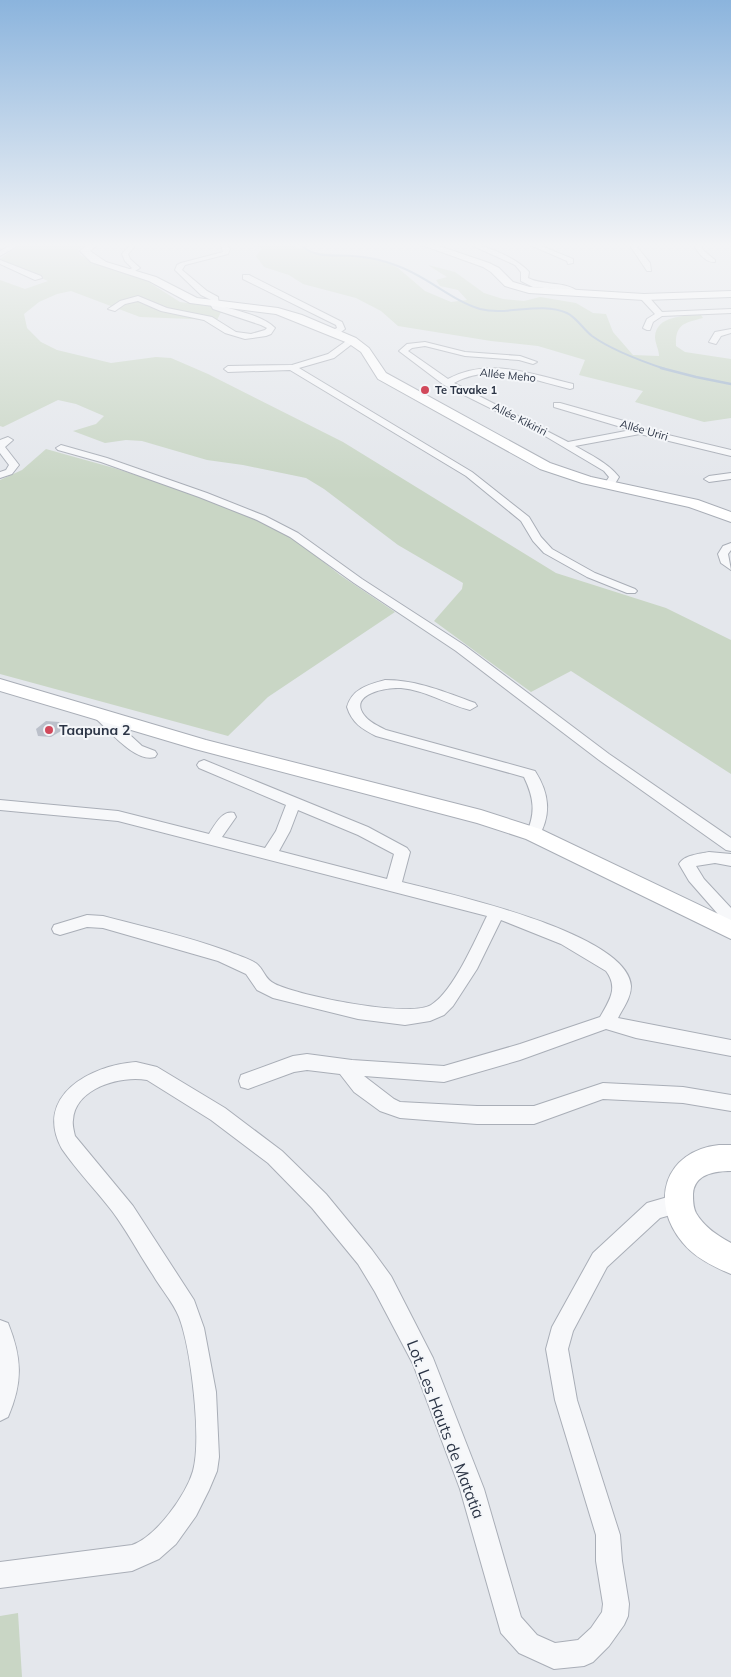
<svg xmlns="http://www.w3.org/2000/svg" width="731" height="1677" font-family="Mulish,sans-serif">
<rect width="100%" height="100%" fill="#e4e7ec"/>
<!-- green -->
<g fill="#c9d6c5">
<polygon points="20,245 84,245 78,250 80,255 96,263 147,281 180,302 223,308 217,320 140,317 71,291 57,294 39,302 24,314 27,328 41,342 57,350 111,363 156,357 171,358 208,374 343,442 556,573 666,608 731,640 731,774 571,671 531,692 434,621 462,589 463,583 398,545 324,489 306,478 243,465 207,460 142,441 126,440 105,443 73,431 96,424 104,416 76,404 58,400 3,427 0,426 0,280 25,289 48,281 0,259"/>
<path d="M256,245h39l1,2 17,5 56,6 19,5 10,5 27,23 26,11 16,-2 -9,-10 -18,-4 -4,-6 11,-3 -19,-12 27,7 29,21 19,6 21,2 16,-4 36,6 17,10 13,1 7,18 20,23 26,1c0,-6 -4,-13 -4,-19 1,-22 30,-21 46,-22l2,3c-19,5 -28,6 -27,28l9,6 46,7v59l-27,4 -69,-20 8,-11 -64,-16 6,-15 -47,-14 -47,-5 -93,-15 -17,-15 -25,-13 -53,-14 -14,-9 -25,-8 -8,-11 6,-7z"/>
<polygon points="46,449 114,468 176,488 261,522 291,536 340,575 395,612 268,697 228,736 0,674 0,480 22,470"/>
<polygon points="18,1613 22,1677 0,1677 0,1616"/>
</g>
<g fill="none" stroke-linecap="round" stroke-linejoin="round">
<!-- stream-far1 -->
<path stroke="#9fb4cc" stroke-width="2" d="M307,245l-4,2c15,12 34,7 51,9 14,1 28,4 41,9 31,10 55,35 85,44 28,7 60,-8 87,4 10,5 16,16 25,23 21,15 49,25 73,33"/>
<!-- stream -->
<polyline stroke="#9fb4cc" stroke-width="2.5" points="661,368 696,377 731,384"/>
</g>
<!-- building -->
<polygon fill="#bbc0ca" points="46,721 59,722 62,727 61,731 51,737 38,736 36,729"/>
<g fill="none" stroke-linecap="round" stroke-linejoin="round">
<defs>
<g id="street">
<polygon points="11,245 19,245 0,256 0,251"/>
<polygon points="130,245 136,245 128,254 130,259 140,268 130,274 126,272 132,268 125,261 122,254"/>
<path d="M221,245h6l3,4 -2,5 -43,11 -3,5 25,21 11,6 1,8c17,6 43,10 56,23l-4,6 -5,2 -21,3 -20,-6 -21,-13 -43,-9 -23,-10 -13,3 -10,7 -7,-2 12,-8 18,-5 29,12 45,9 24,15 15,2 14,-4 2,-2 -6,-3 -48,-16 -3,-5 1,-4 -10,-5 -26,-25 2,-5 4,-2 42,-11z"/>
<path d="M471,245c16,0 47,14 58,27l-1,6c15,8 39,3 50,14l-4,2 -7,-4 -34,-3 -12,-6v-9l-6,-7z"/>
<polygon points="530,245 539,245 573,259 573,263 568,264 567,261"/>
<polygon points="632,245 639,245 637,247 650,263 651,271 647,271 631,247"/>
<path d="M694,245h6l4,6 11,9v2c-9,1 -17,-9 -21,-17z"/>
<polygon points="0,260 41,276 42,278 35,280 0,264"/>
<polygon points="243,275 249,275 342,322 345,329 337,335 331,335 331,331 337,328 336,325 243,279"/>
<polygon points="641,295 647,295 662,312 731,309 731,313 662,316 653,322 650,330 647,330 643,328 647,319 655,314 641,299"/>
<polygon points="731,329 731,333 721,336 716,344 709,342 715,332"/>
<polygon points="349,339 356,341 334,358 299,368 472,472 529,517 541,537 552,549 595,573 635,589 637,591 635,593 627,593 587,577 544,553 533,541 521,521 466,476 290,370 228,372 224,369 228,366 292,365 328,354"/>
<path d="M425,342l40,10 55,4 17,6 -4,2 -14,-4 -54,-4 -40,-10 -13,2 -4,3 40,28c40,-22 84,-5 125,5v4l-3,1c-38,-9 -79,-27 -116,-6l114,59 63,-12 -77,-23v-4h6l71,20 12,6 88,21v6l-91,-22 -65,12c16,9 33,17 44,31l-6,10h-8l-1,-2 5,-8 -5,-6 -64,-38 -96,-48 -45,-34 8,-7z"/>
<polygon points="8,437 13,440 5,447 19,465 12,474 0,478 0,472 6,470 9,465 0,453 0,440"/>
<polygon points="61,445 107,458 207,493 265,516 298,533 362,579 464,645 609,754 731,838 731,851 726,850 599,760 456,651 354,583 290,537 257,520 199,497 101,462 58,450 56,448"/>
<polygon points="731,473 731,479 709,482 704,479 709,476"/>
<polygon points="731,543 731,550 728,554 731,570 721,563 718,554 723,546"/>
<path d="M385,680c32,0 60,12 90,23l2,3 -7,4c-24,-6 -45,-20 -69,-22 -14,-1 -53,6 -37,27 5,7 14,11 22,15l149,41c14,22 17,43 3,67l-5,1 -5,-1 -2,-4c10,-21 8,-36 -2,-57l-148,-41c-14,-7 -24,-13 -29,-29 5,-18 20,-22 38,-27z"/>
<path d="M100,711l5,1 37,34 13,5 2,3 -2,3c-20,6 -46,-27 -60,-39l-2,-3z"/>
<path d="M204,760l164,67 39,21 3,4 -8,30c44,11 226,51 229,104 0,12 -8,22 -13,32l113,22v16l-95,-18 -30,-9 -86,31 -76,22 -80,-6 30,23 6,3 77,4h57l69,-23 80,4 48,8v16l-48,-8 -80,-4 -69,25h-57l-77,-6 -20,-7 -26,-19 -14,-18 -33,-4 -13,2 -46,17 -7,-2 -2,-6 2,-6 52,-19 14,-2 45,6 92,6 76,-22 80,-27c9,-16 19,-29 6,-46l-45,-27 -60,-24 -24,49 -24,37 -9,9 -14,6 -25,4 -47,-6 -85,-21 -16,-8 -11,-16 -28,-13 -115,-33 -16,-1 -27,8 -6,-2 -2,-4 2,-4 33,-10 16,1c41,11 84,20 124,35 7,3 27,9 31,14 7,7 7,14 17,19 24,12 134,34 156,21 22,-13 44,-65 56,-89l-369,-95 -118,-11v-10l118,11 91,23c6,-9 13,-24 25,-21l2,4 -14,20 43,11 11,-17 10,-26 -87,-37 -2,-3 2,-3zM298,810l60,25 36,19 -7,25 -108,-28 11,-20z"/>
<path d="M709,852l22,2v12l-16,-3 -19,3 8,13 27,29v21l-6,-2 -8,-14 -28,-32 -10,-17c5,-9 20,-10 30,-12z"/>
<path d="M136,1062l21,5 68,41 57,43 44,43 46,56 19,26 42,82 51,131 37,128 16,18 18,8 23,-3 13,-12 11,-16 1,-8 -7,-43v-26l-41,-135 -9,-51 6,-22 41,-74 54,-50 31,-9 7,3 3,7 -3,7 -25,7 -53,49 -34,64 -5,18 9,51 43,135 2,26 7,43 -1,12 -4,9 -15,21 -16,16 -9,4 -30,3 -35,-16 -18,-20 -41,-144 -47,-125 -38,-72 -17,-28 -46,-56 -44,-45 -57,-43 -64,-40c-26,-5 -72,8 -74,40 -1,5 1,11 2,16l58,70 61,94 10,28 12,64 3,65 -2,14 -8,19 -13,26 -20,28 -17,15 -27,12 -132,17v-26l132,-17c24,-8 54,-50 61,-74 9,-32 -2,-123 -14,-154 -6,-15 -18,-28 -26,-42 -14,-21 -26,-44 -41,-64 -16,-21 -35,-40 -50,-62 -29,-53 29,-84 74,-87z"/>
<path d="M0,1320l8,3c14,35 15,59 0,94l-8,4z"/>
</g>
<g id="secondary">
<polygon points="87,245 97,245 90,251 106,262 156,277 197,298 278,308 302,315 356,338 369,348 386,373 550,463 591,477 698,500 731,512 731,522 689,507 582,483 540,469 378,379 361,352 348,343 276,314 190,303 149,281 91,262 80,251"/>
<polygon points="422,245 436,245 489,263 499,268 513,282 530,287 644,294 731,291 731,297 644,300 529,293 505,286 491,272 483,267"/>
<polygon points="0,679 206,740 481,810 540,829 731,920 731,939 526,839 477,823 195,749 0,691"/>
<path d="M719,1145h12v26c-16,0 -37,3 -38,23 0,6 0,13 3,19 8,14 22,23 35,30v31c-17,-7 -36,-16 -48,-31 -34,-40 -19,-92 36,-98z"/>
</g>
</defs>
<!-- street casing -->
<use href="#street" stroke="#a9aeb7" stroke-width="2"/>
<!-- secondary casing -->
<use href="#secondary" stroke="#a9aeb7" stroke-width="2"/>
<!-- street -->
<use href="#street" fill="#f7f8fa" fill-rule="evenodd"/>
<!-- secondary -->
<use href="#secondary" fill="#fff" fill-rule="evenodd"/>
</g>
<!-- sky -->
<linearGradient id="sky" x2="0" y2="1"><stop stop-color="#8bb4dd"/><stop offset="0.51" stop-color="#f3f4f6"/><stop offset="1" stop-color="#f3f4f6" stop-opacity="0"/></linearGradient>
<rect width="731" height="480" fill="url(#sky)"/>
<!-- markers -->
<g fill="#d1495b" stroke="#f4f6f9" stroke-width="2">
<circle cx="425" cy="390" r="5"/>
<circle cx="49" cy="730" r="5"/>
</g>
<g text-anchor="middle" stroke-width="4" stroke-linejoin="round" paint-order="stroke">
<!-- far-street labels -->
<g font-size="11" fill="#2b3445" stroke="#f4f6f9">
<text transform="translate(508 375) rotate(6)" y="4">Allée Meho</text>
<text transform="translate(520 419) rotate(27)" y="4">Allée Kikiriri</text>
<text transform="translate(644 430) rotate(16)" y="4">Allée Uriri</text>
</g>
<!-- far-poi labels -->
<g font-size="11" font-weight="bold" fill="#2b3445" stroke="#f4f6f9" text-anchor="start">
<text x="435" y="394">Te Tavake 1</text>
</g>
<!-- poi labels -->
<g font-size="14" font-weight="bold" fill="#2b3445" stroke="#f4f6f9" text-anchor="start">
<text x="59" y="735">Taapuna 2</text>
</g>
<!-- near-street labels -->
<g font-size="16" fill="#2b3445" stroke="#f4f6f9">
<text transform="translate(446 1429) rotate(69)" y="6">Lot. Les Hauts de Matatia</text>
</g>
</g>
</svg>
